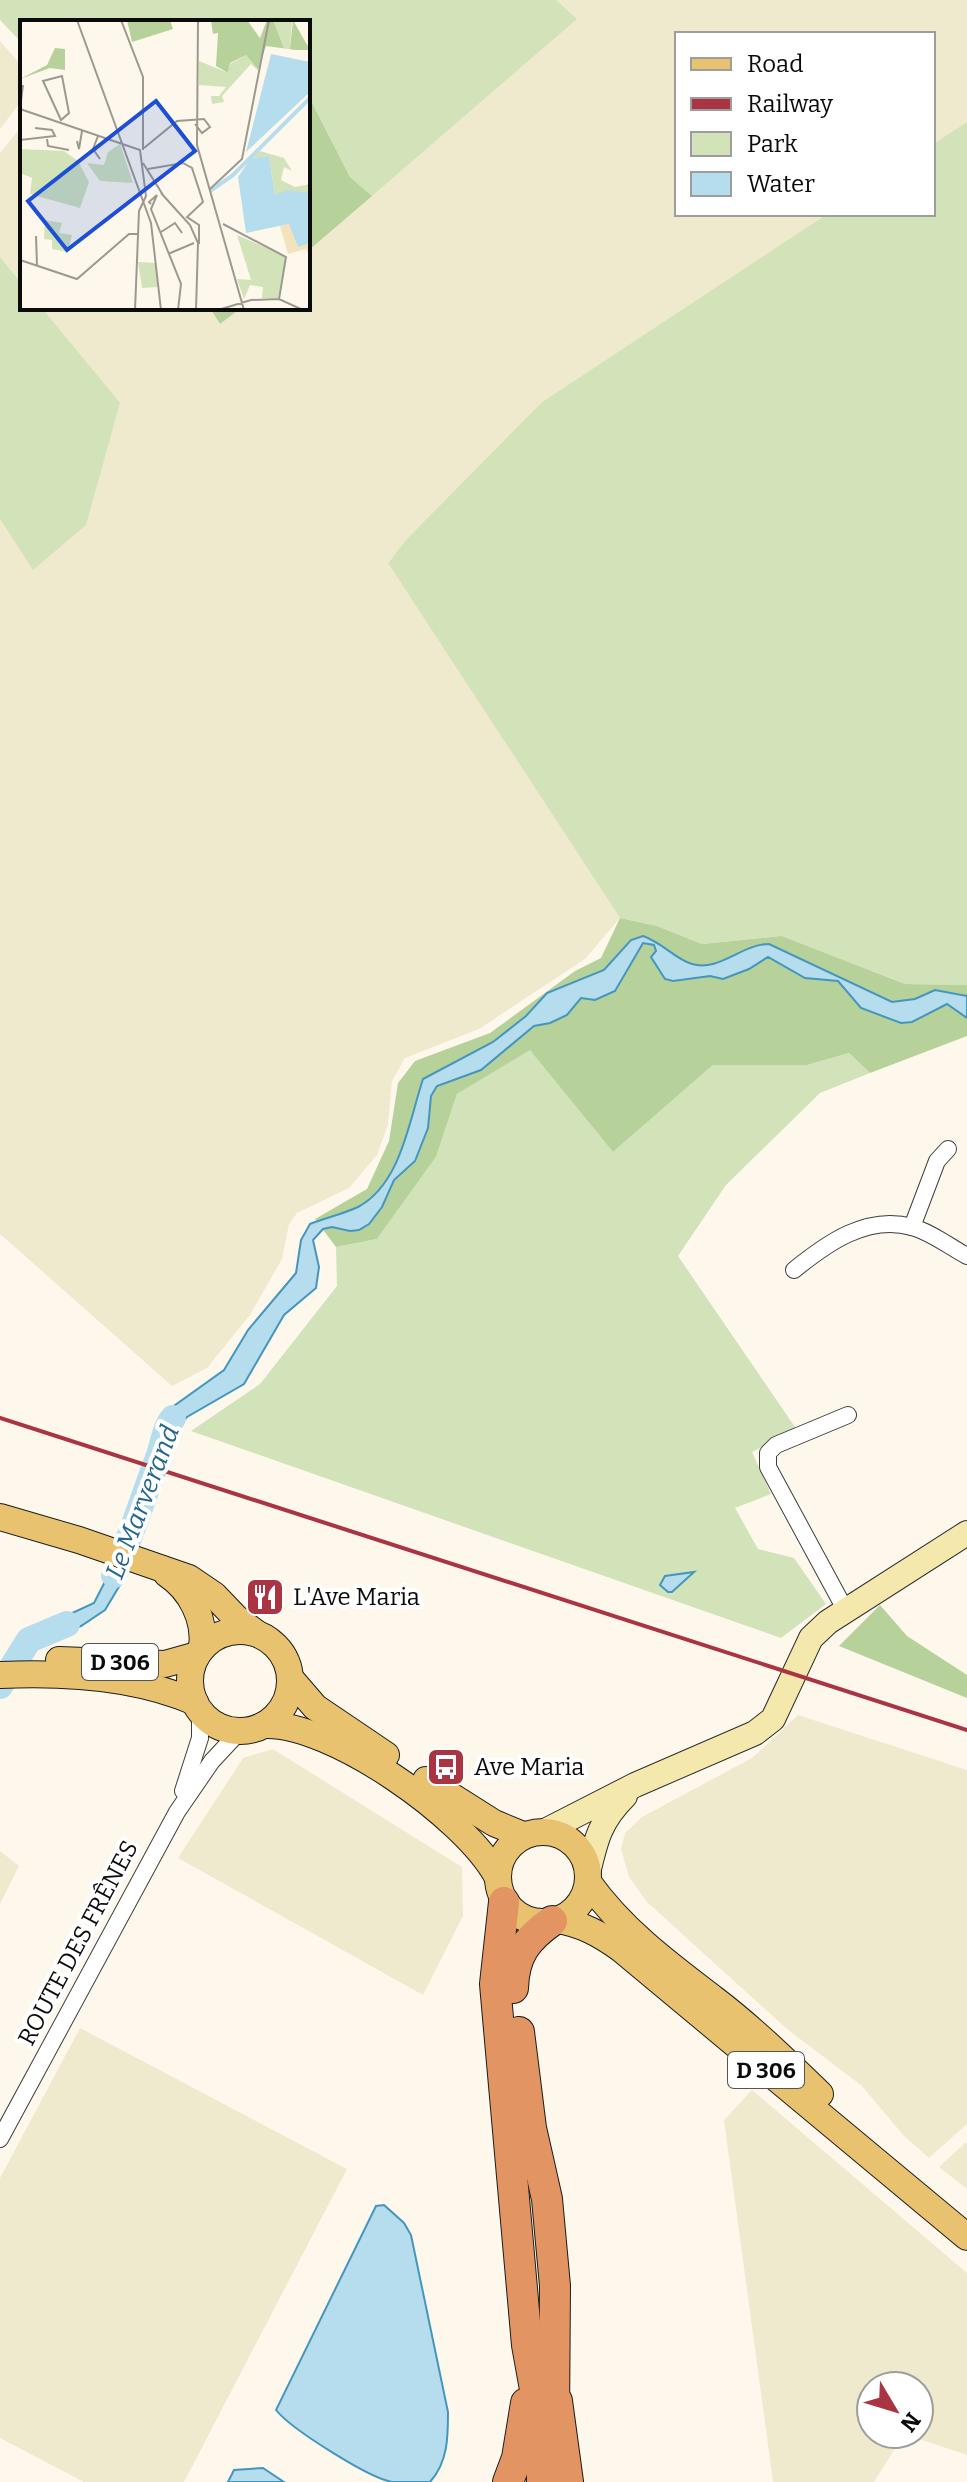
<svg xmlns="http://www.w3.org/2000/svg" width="967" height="2482" font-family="Bitter,serif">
<rect width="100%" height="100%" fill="#fdf8eb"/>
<!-- farmland -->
<g fill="#efeace">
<polygon points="556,0 967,0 967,122 933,144 933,34 677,34 677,214 827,214 542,402 388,562 620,918 585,959 479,1029 405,1058 392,1081 388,1125 377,1155 349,1188 297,1213 289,1224 282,1259 250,1315 207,1368 172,1386 0,1234 0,519 33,569 120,404 42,308 210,308 220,324 241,308 308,308 308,251 576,19"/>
<polygon points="0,41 22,66 22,100 0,129"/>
<polygon points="22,126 22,284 0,257 0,153"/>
<polygon points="798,1715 967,1770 967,2124 929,2158 904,2136 862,2086 787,2029 647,1902 629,1877 621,1849 625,1833 642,1817 752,1758"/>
<polygon points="273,1749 462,1867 463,1916 423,1995 178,1858 243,1758"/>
<polygon points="0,1851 19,1866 0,1904"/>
<polygon points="80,2028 347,2169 184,2482 84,2482 0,2438 0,2178"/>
<polygon points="752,2090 967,2273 967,2455 904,2434 919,2434 919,2386 871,2386 871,2434 904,2434 874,2482 773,2482 724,2120"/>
<polygon points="965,2143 967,2143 967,2189 939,2167"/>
</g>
<!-- green -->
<g fill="#d2e3b9">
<polygon points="0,0 556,0 577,19 372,196 350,177 308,95 308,22 22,22 22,43 0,20"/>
<polygon points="967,122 967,985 905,984 782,936 702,944 657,926 620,918 388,563 407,539 542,402 827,214 933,214 933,144"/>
<polygon points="0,257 22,284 22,308 42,308 120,403 86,525 33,570 0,519"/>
<polygon points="530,1049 613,1152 713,1065 807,1065 849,1053 870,1073 820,1093 726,1185 678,1256 797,1430 752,1452 771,1494 735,1508 758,1549 794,1558 826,1604 781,1638 191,1431 260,1384 337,1286 336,1247 377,1239 436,1157 457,1094"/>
</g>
<!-- forest -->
<g fill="#b7d19a">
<polygon points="308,95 350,177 372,196 308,251"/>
<polygon points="210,308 241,308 220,324"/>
<polygon points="620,918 657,926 702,944 782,936 905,984 967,985 967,1036 870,1073 849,1053 807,1065 713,1065 613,1152 530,1050 457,1094 436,1157 377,1239 336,1247 315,1219 367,1189 389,1141 398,1083 415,1061 490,1033 575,971 601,958"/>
<polygon points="880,1605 907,1636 967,1675 967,1698 839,1646"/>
</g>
<!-- water -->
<g fill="#b6ddee" stroke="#4596bd" stroke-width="2">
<path d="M643,936c20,7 32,23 49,28 27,8 50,-20 77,-20l123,58 23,-3 20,-9 32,6v22l-20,-14 -35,18 -11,1 -40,-15 -23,-27 -33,-3 -37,-21 -19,12 -26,10 -13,-3 -37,5 -8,-2 -14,-22 5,-6 -2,-6 -11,-2 -28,48 -20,9 -14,-2 -14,17 -17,8 -16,3 -53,44 -44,16 -6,10 -3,32 -13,33 -21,19 -12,27 -13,17 -10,6 -9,1 -18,-4 -9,2 -10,11 6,27 -3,21 -32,27 -40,69 -57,33 -14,15 -6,18 -16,-5 11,-25 9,-12 53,-38 24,-40 48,-57 5,-33 9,-16c15,-6 33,-10 48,-17 43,-23 51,-86 65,-128l70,-37 33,-26 21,-23 57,-23 27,-30z"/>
<polygon points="138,1493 152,1498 138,1544 122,1539"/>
<polygon points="114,1564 129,1570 105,1610 81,1626 39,1641 35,1636 44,1626 94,1603"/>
<polygon points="694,1572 672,1592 668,1592 660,1585 665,1576"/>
<path d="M384,2205l20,18 7,12 37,177c0,25 0,50 -18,70 -12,0 -26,0 -38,0 -23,-4 -101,-53 -116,-72l100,-204z"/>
<polygon points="263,2468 284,2482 228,2482 234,2470"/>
</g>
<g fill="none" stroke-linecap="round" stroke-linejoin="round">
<!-- river -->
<g stroke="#b6ddee" stroke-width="26">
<path d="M114,1575c17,-38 29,-78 44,-117 5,-13 6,-29 15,-40"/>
<polyline points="0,1686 29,1640 67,1624"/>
</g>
<defs>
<g id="street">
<polyline points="912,1227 937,1161 948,1149"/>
<path d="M794,1270c32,-26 73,-56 118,-43 19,5 38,20 55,29"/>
<polyline points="846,1611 768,1467 768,1453 776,1445 848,1415"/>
<polyline points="183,1791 200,1738 200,1711"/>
<polyline points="0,2139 177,1812 212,1761 240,1731"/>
</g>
<g id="secondary">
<polyline points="545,1831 635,1785 755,1733 773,1719 811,1638 828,1622 967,1533"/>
<path d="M588,1873c8,-34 12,-52 37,-77"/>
</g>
<g id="primary">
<polyline points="0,1517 79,1540 189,1578 214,1595 236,1618 256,1633"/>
<path d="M167,1574c24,16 39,46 35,74"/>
<circle cx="240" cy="1681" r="50"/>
<polyline points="59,1660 165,1664 197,1655"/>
<path d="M0,1675c65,-3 135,1 195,27"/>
<polyline points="290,1678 315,1707 386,1755"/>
<path d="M264,1725c67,-3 201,92 233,151"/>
<polyline points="426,1780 494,1823 523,1835"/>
<circle cx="543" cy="1877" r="45"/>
<path d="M588,1882c34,48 80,82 126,117 38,29 72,62 106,95"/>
<path d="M557,1920c25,4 43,14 64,29l346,288"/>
</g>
<g id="highway">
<polyline points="504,1902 495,1984 527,2345 540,2417 542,2482"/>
<path d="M513,1988c1,-32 13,-49 39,-67"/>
<polyline points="519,2032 531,2128 547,2199 555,2286 554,2421"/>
<polyline points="557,2401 568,2482"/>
<polyline points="508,2482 517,2458 526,2403"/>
</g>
</defs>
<!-- street casing -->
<use href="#street" stroke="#3e3e3e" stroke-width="18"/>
<!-- secondary casing -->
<use href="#secondary" stroke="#2d2d2d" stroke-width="26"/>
<!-- primary casing -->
<use href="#primary" stroke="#1c1c1c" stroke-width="28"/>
<!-- highway casing -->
<use href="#highway" stroke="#1c1c1c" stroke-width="32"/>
<!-- street -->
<use href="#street" stroke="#fff" stroke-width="16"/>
<!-- secondary -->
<use href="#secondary" stroke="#f5e8ad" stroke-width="24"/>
<!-- primary -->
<use href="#primary" stroke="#e8c26f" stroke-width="26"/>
<!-- highway -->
<use href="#highway" stroke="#e39463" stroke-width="30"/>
<!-- rail -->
<polyline stroke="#aa3442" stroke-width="4" points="0,1418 967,1730"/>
</g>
<!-- icons -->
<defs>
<symbol id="restaurant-square" viewBox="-11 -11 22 22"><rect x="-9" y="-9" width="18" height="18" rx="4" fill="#aa3442" stroke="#fff"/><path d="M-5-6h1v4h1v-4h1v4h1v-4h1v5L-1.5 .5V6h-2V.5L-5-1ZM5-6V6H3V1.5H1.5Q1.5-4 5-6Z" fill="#fff"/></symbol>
<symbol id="bus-square" viewBox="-11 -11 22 22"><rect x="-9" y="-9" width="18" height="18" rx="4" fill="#aa3442" stroke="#fff"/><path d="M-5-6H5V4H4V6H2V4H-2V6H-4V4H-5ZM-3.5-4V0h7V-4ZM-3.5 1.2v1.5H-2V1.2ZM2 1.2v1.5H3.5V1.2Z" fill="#fff"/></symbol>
</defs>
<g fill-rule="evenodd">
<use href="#restaurant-square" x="243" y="1575" width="44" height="44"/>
<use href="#bus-square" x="424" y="1745" width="44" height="44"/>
</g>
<g text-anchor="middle" stroke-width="8" stroke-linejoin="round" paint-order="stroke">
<!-- shield labels -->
<g fill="#fff" stroke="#545454" stroke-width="2">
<rect x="82" y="1644" width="76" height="36" rx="6"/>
<rect x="728" y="2052" width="76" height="36" rx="6"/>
</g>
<g font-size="22" font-weight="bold" fill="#0b0b0b">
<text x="120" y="1670">D 306</text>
<text x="766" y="2078">D 306</text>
</g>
<!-- poi labels -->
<g font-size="24" fill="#0b0b0b" stroke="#fff" text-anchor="start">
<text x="293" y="1605">L'Ave Maria</text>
<text x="474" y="1775">Ave Maria</text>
</g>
<!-- street labels -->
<g font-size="24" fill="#0b0b0b" stroke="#fff">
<text transform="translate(78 1943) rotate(-62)" y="8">ROUTE DES FRÊNES</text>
</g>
<!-- water labels -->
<g font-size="26" font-style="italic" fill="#24678d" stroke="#fff">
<text transform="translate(142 1502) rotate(-69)" y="9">Le Marverand</text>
</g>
</g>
<!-- overview -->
<g transform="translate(20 20)">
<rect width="290" height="290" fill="#fdf8eb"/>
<path d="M253,0h19l-2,29 -6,-1zM226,35l12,16 -7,-7 -29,32 2,6 -12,2 -1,-8h8l7,-9 -27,-2v-24l29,12 2,-9zM100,124l13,39 -33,-2 -13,-18 17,2 4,-13zM0,129l44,2 14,10 11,21 -9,26 -50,-14 2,-16 -12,-5zM240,131l24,7 8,13 -8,-4 -3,13 14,7 15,-3v9l-35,2 -6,-39 -18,2zM25,200l17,3 -3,10 13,2 -4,17 -16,-3v-9l-8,-1zM217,215l49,21 -8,42h-16l1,-11 -13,-2 -6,14 -7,-20 14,1zM118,242l18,1 2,24 -16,1z" fill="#d2e3b9"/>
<path d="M107,0h43l3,9 -41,13zM227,0l13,18 7,-18h6l11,28 6,1 3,-29 17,30h-14l-30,-4 -8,24 -12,-15 -16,8 -2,10 -12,-7 2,-33 -5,1 -2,-13zM35,28l10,1v21l-15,-2 -30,11 27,-14z" fill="#b7d19a"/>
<path d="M270,204l8,22 12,-3v14l-4,-8 -18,5 -8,-28z" fill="#f3e3bd"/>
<path d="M251,34l39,8v30l-64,60zM249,136l6,39 13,-5 22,3v50l-12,4 -9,-23 -43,9 -8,-56 13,-19z" fill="#b6ddee"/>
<path fill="none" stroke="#b6ddee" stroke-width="4" d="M190,171l22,-15 78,-78"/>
<path fill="none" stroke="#9c9991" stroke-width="2" d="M57,0l74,203 10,87M101,0l22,57v73M178,0l-1,125 47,165M42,56l7,37 -8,7 -18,-39zM0,89l3,-24M0,89l120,41 6,46 -7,15 -4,99M78,116l-5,13 7,10M27,119l1,7 21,4M0,120l35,-4 -3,-6 -17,-2M57,121l2,8 3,-18M124,128l33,-27 27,-2 6,8 -8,6 -7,-9M123,143l20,32M128,149l35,-6 9,5 11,34 -16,15 12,8v19M190,169l32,-30 27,-139M141,173l29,32 8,18 -2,67M131,184l-2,-2 8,-7 -6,14 30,75 -3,26M203,204l63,33 -7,42M141,212l14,-9 7,10M16,216l1,29M148,234l26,-11M0,240l57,19 52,-45h9M198,290l33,-10 28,-1 24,11"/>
<path fill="#1d4ed8" fill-opacity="0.15" stroke="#1d4ed8" stroke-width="4" d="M136,81l39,50 -128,99 -39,-49z"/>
<rect width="290" height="290" fill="none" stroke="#0b0b0b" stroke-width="4"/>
</g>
<!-- legend -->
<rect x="675" y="32" width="260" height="184" fill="#ffffff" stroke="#9d9d9d" stroke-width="2"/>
<rect x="691" y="58" width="40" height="12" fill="#e8c26f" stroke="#9d9d9d" stroke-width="2"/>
<text x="747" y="72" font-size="24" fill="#0b0b0b">Road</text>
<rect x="691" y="98" width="40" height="12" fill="#aa3442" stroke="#9d9d9d" stroke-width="2"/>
<text x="747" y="112" font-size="24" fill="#0b0b0b">Railway</text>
<rect x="691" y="132" width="40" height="24" fill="#d2e3b9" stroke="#9d9d9d" stroke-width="2"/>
<text x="747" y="152" font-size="24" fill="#0b0b0b">Park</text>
<rect x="691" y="172" width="40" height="24" fill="#b6ddee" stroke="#9d9d9d" stroke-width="2"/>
<text x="747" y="192" font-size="24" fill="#0b0b0b">Water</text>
<!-- north arrow -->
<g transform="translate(895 2410) rotate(128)"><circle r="38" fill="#ffffff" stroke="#9d9d9d" stroke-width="2"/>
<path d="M0-6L14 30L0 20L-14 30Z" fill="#aa3442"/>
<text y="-12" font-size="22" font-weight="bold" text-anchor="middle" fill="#0b0b0b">N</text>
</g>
</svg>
